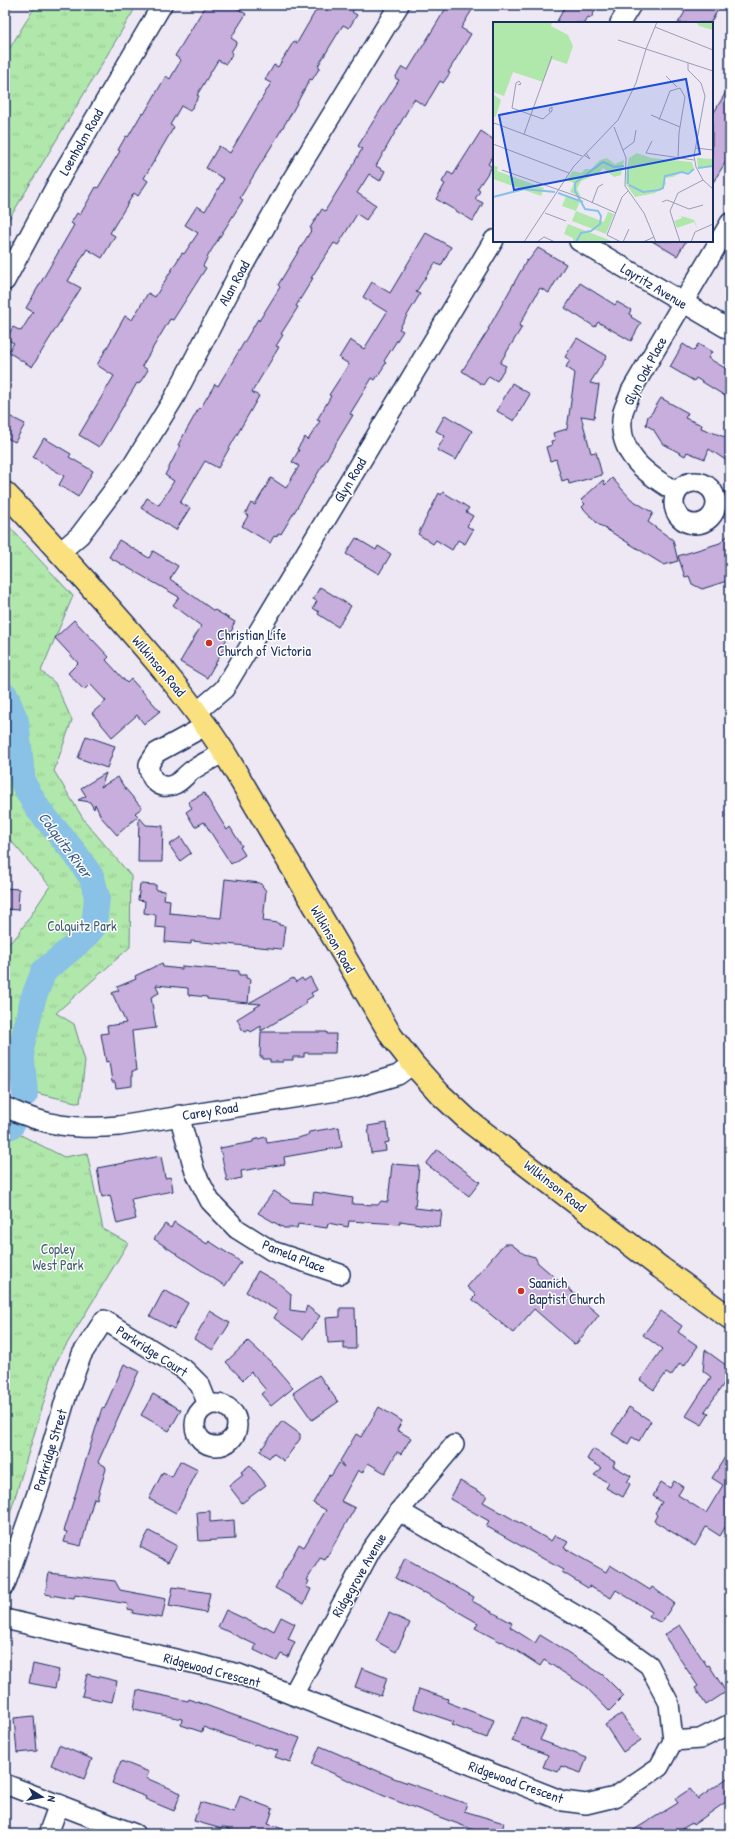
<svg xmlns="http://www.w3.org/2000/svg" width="735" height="1839" font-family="'Patrick Hand',sans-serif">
<defs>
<pattern id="park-tufts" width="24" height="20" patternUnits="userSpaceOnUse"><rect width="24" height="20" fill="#b0e7aa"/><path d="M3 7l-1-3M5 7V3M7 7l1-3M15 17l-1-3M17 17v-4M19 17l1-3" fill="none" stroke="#97c695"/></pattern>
</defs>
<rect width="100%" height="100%" fill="#eee7f4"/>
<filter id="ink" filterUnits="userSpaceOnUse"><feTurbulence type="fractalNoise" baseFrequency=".025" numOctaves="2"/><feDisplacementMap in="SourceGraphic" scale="8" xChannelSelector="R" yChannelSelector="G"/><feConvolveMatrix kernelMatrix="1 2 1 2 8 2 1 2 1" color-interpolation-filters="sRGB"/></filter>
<g filter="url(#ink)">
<!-- park -->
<g fill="url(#park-tufts)" stroke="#668b84">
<polygon points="36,5 137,5 5,226 5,56"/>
<polygon points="5,522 73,596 41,671 55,683 72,720 54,771 84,820 131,876 130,947 56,1013 74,1024 85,1061 80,1103 40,1094 5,1078 5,947 17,936 50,886 5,834"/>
<polygon points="5,1127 64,1157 87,1153 103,1229 128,1243 56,1362 5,1530"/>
</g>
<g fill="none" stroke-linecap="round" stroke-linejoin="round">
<!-- river -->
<g stroke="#89c1e7" stroke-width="26">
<polyline points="5,695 16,721 23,783 38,809 75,853 92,878 97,897 94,926 83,939 44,971 33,999 21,1049 25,1094"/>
<polyline points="5,1128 11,1126"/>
</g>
</g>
<!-- building -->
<g fill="#c7aedc" stroke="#1b2f5e">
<polygon points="206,5 232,5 246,14 231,38 237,42 231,52 233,53 226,64 218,60 197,95 199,96 190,111 181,106 170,125 174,127 144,178 148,181 138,196 134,193 110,233 115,236 102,258 87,249 68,281 81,288 32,367 8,352 14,343 6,339 13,327 21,331 33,312 26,308 74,225 71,223 77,213 80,215 96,187 98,188 120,151 118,150 126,136 128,137 142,113 144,114 166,76 170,79 181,60 175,56"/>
<polygon points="319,5 348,5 354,9 352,12 357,15 349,28 343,25 318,66 320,67 312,80 310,79 291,114 240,198 243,200 209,254 203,266 206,268 173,320 170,319 142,366 148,370 139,384 137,383 99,447 79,435 114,376 97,365 125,316 132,320 148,293 155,297 182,253 184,254 198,233 185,225 197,206 205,211 224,179 206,168 219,146 230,153 271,83 265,80 274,65 278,67 294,41 297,43"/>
<polygon points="448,5 475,5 461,28 471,34 448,72 450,73 443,83 440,81 425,106 414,99 376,166 385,171 380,181 369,174 357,193 376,205 366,220 357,214 338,245 334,243 311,278 313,278 296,306 298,307 281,334 283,335 276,346 279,347 252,392 259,396 218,468 205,461 180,503 190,508 176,530 141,508 147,498 159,505 174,481 165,475 180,446 178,445 199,408 200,409 215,384 218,386 258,319 259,321 280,287 278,285 312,229 310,228 322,209 325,211 346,177 362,149 358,146 399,80 395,78 402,67 408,70"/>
<polygon points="566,5 598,5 591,18 588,17 584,23 556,23"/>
<polygon points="673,5 721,5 710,23 678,23 685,12"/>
<polygon points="730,85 730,155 712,184 712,116"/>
<polygon points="481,131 494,140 494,154 488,164 492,167 477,189 480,191 475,199 483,203 473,221 436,199 445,184 442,182 448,172 453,175"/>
<polygon points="426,233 451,247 441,266 435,263 416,292 420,294 399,329 403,331 384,361 386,363 375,380 372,378 350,414 353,415 281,534 279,533 276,537 274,536 270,543 242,526 248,516 245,514 251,503 255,505 271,478 286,488 299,466 292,462 299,450 297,449 305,437 308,440 320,421 317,420 331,396 329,395 349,364 339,358 350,340 364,349 387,312 363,297 372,282 390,293"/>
<polygon points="652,241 686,241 677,256"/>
<polygon points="538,248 566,264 549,293 540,288 519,326 522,327 500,363 506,366 497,381 489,376 483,385 462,371 489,329 488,329 527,260 528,261"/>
<polygon points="580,283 615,305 617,302 631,310 629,314 632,316 631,317 641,323 631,341 598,322 595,327 565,308"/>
<polygon points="577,338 607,356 590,383 599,385 594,418 581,416 591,453 596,452 602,475 569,484 568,479 562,481 556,459 550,461 546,447 552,445 551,441 555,440 553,433 567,429 575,373 566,367 570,360 565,357"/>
<polygon points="683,344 694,351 698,344 712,352 708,358 730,371 730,399 696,378 694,381 670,367"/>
<polygon points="512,383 530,394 514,421 497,411"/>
<polygon points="661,398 688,413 685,418 702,425 701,428 730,439 730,463 709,449 705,459 687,452 685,456 662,443 653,429 646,425 648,416 651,414"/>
<polygon points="5,414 25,424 15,442 5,437"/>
<polygon points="445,415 472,431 456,460 437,450 445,436 436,431"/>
<polygon points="44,438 71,454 69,457 93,471 78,497 59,485 64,476 33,457"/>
<polygon points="612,478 631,499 653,513 648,522 673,540 678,561 664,565 598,524 582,507 585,504 581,500 603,480 605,485"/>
<polygon points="443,492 469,508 466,512 473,516 467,526 473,530 465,544 458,540 452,550 436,540 433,544 418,534 439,493 441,495"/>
<polygon points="730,533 730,580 702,589 692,584 689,576 685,577 678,556 720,543"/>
<polygon points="356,538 376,550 378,546 391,554 379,574 346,554"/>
<polygon points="119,540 149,558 153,551 178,566 170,579 214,611 215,610 235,622 232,627 233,628 225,642 227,643 207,678 180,662 201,626 173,605 179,597 109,557"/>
<polygon points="320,587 351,606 338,627 318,614 319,612 313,608 317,601 313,599"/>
<polygon points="74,620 109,657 106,660 127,683 131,679 160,711 144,724 137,715 112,737 92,713 106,701 90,684 84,690 68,673 78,663 55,638"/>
<polygon points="86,736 115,746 107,768 78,758"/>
<polygon points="106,773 101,787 118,777 124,787 142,808 135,813 138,816 117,835 101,817 95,804 94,809 90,802 78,800 86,796 81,788"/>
<polygon points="204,793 227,830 230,827 242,846 240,847 245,855 231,864 204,822 195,827 186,812 192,808 188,802"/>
<polygon points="139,817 146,825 163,826 162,862 138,862"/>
<polygon points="181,837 191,853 180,861 169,845"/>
<polygon points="225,879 260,883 266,891 263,921 279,923 279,925 285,926 282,949 191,941 191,944 165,942 166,928 155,927 156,915 144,913 145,901 138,900 140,884 156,885 156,890 165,891 164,899 170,900 169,913 221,918"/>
<polygon points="5,888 19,889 18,910 5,909"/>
<polygon points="162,963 163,967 182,969 182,966 239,971 239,975 246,975 246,978 250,979 248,1003 207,999 207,997 188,995 188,988 156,985 159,993 151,997 156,1028 132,1031 136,1071 132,1071 132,1086 116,1088 115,1082 112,1082 109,1061 106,1062 101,1034 108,1033 107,1026 126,1023 112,993 119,990 117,987 136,979 135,976"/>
<polygon points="310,977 317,990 311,993 313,996 305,1001 306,1004 261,1031 261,1026 251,1032 249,1030 245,1032 243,1031 237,1019 261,1004 249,1003 293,978 296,982 302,978 304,981"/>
<polygon points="261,1032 327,1032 327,1034 336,1034 335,1053 304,1053 304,1057 293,1057 293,1060 283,1060 283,1062 270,1062 270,1059 263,1059 263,1057 260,1057"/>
<polygon points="387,1123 389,1142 385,1143 386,1151 371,1153 368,1126"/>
<polygon points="339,1127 342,1147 284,1157 285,1164 241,1171 242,1178 227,1181 220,1148 253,1142 253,1140 266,1137 267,1143 298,1138 308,1135 309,1132"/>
<polygon points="437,1150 480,1182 469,1196 426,1164"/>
<polygon points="161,1156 165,1178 171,1177 173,1191 131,1199 136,1219 117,1224 110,1195 102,1197 97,1168"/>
<polygon points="392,1164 419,1166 415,1208 442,1211 440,1227 400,1221 400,1224 349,1221 348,1227 328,1223 327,1228 298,1224 297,1228 284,1228 258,1213 274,1191 291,1202 312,1204 314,1192 353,1198 352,1204 378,1205 381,1201 388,1202"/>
<polygon points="174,1222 207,1244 209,1241 241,1262 225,1286 154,1239 165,1224 171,1228"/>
<polygon points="504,1244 511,1244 524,1254 535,1257 538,1263 599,1315 577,1343 574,1344 534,1309 513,1333 472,1299 476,1295 467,1287"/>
<polygon points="258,1271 277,1282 291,1294 290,1310 305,1312 307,1306 320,1316 303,1339 274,1318 278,1311 246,1292"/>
<polygon points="164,1290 188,1303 174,1329 150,1316"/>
<polygon points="340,1308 355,1308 356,1349 344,1349 344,1342 328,1343 326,1318 340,1317"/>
<polygon points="210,1311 230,1323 213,1350 194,1339"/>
<polygon points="661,1311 682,1326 678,1332 698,1346 684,1366 680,1363 671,1376 666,1373 654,1390 640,1380 662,1349 643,1335"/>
<polygon points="248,1341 272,1363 293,1388 271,1406 261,1394 266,1390 251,1372 243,1380 226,1362"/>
<polygon points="705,1350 730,1368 730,1375 705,1411 709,1414 702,1425 686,1416 711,1377 703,1371"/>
<polygon points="124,1364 139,1371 98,1462 105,1466 106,1469 97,1499 94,1498 81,1546 64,1542 67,1532 64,1531 102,1408 104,1409"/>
<polygon points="319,1375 338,1402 312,1420 293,1393"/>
<polygon points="153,1394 181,1410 169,1431 141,1415"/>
<polygon points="379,1407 402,1421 397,1430 411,1438 401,1454 397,1452 385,1473 368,1463 362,1473 358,1470 341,1501 355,1508 325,1560 320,1558 307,1580 309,1581 306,1587 311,1589 304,1604 275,1588 299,1544 304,1547 326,1510 313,1503 329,1475 331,1476 339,1463 344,1467 340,1461 356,1434 361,1437"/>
<polygon points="629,1407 651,1421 639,1441 632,1437 628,1444 612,1434"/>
<polygon points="282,1421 300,1434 300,1439 284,1461 273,1453 269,1458 260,1451"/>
<polygon points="593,1449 615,1462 613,1466 631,1476 627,1482 630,1484 623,1497 606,1488 609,1483 594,1475 602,1468 587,1459"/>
<polygon points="730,1449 730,1519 720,1536 706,1527 695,1546 654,1521 657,1515 655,1513 662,1502 653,1496 661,1482 670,1488 674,1481 683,1487 678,1495 706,1513 723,1485 712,1478"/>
<polygon points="180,1461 198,1470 176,1513 149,1499 163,1472 172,1477"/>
<polygon points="250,1465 266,1485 242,1503 229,1486 243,1475 241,1472"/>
<polygon points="460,1481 487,1496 483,1502 551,1541 555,1535 568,1542 564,1548 606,1572 610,1565 650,1590 652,1587 674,1603 661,1623 649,1616 652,1612 616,1590 611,1598 589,1586 588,1588 562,1572 563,1570 486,1526 489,1521 450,1499"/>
<polygon points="210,1511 210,1522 234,1520 235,1539 199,1541 197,1512"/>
<polygon points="149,1531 177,1546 168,1562 140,1547"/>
<polygon points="405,1558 474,1597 472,1601 512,1623 510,1627 535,1643 540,1635 561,1648 603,1675 624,1696 609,1711 586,1687 544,1660 540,1666 502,1641 501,1642 475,1628 478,1623 424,1592 423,1593 395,1578"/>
<polygon points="49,1573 115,1581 120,1590 166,1599 162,1618 132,1613 133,1610 127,1609 128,1604 75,1595 74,1599 45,1594"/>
<polygon points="173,1587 210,1593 206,1613 169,1606"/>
<polygon points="226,1610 264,1628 265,1626 274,1631 281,1617 295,1624 288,1639 295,1642 288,1657 281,1654 277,1661 254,1650 256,1645 218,1627"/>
<polygon points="389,1613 410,1623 396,1652 376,1641"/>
<polygon points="680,1625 707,1666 709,1665 726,1692 706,1705 695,1688 698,1686 664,1635"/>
<polygon points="33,1664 59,1670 55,1688 29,1683"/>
<polygon points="362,1668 387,1678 381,1696 355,1687"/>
<polygon points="87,1674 117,1681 112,1702 82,1696"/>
<polygon points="419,1689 448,1699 447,1702 494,1720 487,1738 452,1725 454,1722 413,1708"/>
<polygon points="137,1690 188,1701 189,1699 272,1729 272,1728 300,1738 290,1762 275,1757 278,1751 255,1744 254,1745 203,1727 202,1732 181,1725 182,1719 134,1709"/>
<polygon points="621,1714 641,1740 623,1752 605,1725"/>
<polygon points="34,1716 37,1751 17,1753 14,1718"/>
<polygon points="522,1717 546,1727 540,1740 587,1758 581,1773 561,1766 558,1772 543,1767 548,1755 512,1741"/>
<polygon points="59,1745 92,1759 84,1779 51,1765"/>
<polygon points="320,1746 394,1778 467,1804 464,1811 504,1823 501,1834 476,1834 477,1831 391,1799 312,1764"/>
<polygon points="121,1761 149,1772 146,1778 181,1793 174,1811 145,1799 146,1797 112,1783"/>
<polygon points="730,1776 730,1799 693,1825 692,1823 673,1834 627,1834 678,1803 675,1799 690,1789 698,1799"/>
<polygon points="240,1796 273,1809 268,1824 292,1832 292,1834 241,1834 222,1827 222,1829 194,1821 200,1802 234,1812"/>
</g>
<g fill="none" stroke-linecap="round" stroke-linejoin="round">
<defs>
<g id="minor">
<polyline points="620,23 631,5"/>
<polyline points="579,241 730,330"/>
<polyline points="5,281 64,171 162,5"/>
<circle cx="695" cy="503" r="21"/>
<path d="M676,492c-30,-18 -61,-39 -53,-80 2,-7 6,-14 8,-21l99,-168"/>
<polyline points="59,553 80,535 134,463 155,429 174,398 239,273 290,183 399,5"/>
<polyline points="197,712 224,689 494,240"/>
<path d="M207,725l-51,28 -7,11c-1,14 11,28 26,20 7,-3 12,-11 19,-15 9,-6 20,-11 30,-17"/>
<path d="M5,1107c40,19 71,23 114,19l236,-38 43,-13 15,-11"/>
<polyline points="179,1115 195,1172 210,1201 237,1229 272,1251 340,1274"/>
<circle cx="216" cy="1425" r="21"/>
<polyline points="5,1585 40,1485 67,1394 82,1354 104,1320 185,1370 200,1385 208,1405"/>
<polyline points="5,1619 239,1674 563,1801 586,1804 615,1797 659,1767 673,1741 669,1703 649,1665 599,1629 399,1511"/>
<polyline points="293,1695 371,1550 399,1511 454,1445"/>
<polyline points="673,1741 700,1739 730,1724"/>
<polyline points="5,1784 135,1834"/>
<polyline points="48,1834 59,1804"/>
</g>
<path id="major" d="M5,493c27,28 52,57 78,85 50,56 100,111 141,174l168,285 21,27 27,30 30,28 191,146 69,50"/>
</defs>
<!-- minor casing -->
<use href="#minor" stroke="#1b2f5e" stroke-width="22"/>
<!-- major casing -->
<use href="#major" stroke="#1b2f5e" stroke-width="25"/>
<!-- minor -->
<use href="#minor" stroke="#fff" stroke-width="19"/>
<!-- major -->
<use href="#major" stroke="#fbe080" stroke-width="22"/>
</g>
</g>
<!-- markers -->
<g fill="#c8321e" stroke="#fff" stroke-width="1.5">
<circle cx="209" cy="643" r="4"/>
<circle cx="521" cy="1291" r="4"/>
</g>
<g text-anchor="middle" stroke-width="3" stroke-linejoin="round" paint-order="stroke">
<!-- street labels -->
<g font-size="14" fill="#1b2f5e" stroke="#fff">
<text transform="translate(81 142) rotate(-60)" y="5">Loenholm Road</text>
<text transform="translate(234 283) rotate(-61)" y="5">Alan Road</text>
<text transform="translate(654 286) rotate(31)" y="5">Layritz Avenue</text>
<text transform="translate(645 371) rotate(-62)" y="5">Glyn Oak Place</text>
<text transform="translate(350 480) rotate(-59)" y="5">Glyn Road</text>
<text transform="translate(159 666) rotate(50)" y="5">Wilkinson Road</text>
<text transform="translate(333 939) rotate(60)" y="5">Wilkinson Road</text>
<text transform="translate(210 1111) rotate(-9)" y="5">Carey Road</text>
<text transform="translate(555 1186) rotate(38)" y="5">Wilkinson Road</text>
<text transform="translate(294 1256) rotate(22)" y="5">Pamela Place</text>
<text transform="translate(152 1351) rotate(33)" y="5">Parkridge Court</text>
<text transform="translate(50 1450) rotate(-73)" y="5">Parkridge Street</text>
<text transform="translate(359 1575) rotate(-60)" y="5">Ridgegrove Avenue</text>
<text transform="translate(212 1670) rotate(15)" y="5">Ridgewood Crescent</text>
<text transform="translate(516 1782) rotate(20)" y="5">Ridgewood Crescent</text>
</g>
<!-- poi labels -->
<g font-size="14" fill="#1b2f5e" stroke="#fff" text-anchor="start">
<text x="217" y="640">Christian Life<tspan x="217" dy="16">Church of Victoria</tspan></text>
<text x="529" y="1288">Saanich<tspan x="529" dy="16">Baptist Church</tspan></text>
</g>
<!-- park labels -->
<g font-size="14" fill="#405d71" stroke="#fff">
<text x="82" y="931">Colquitz Park</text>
<text x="58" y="1254">Copley<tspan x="58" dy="16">West Park</tspan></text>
</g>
<!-- water labels -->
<g font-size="15" font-style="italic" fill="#3c5b87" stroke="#fff">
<text transform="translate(65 845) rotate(53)" y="5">Colquitz River</text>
</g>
</g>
<!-- overview -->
<g transform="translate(493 22)">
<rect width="220" height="220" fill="#eee7f4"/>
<path d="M0,72l8,6 -5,16 -3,2z" fill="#b0e7aa"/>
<path d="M0,0h59l-1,4 17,9 5,11 -6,18 -15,-5 -9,23 -30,-10 -9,24 -11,-4zM203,0h17v8l-14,-4zM144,131l14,5 41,4 2,7 -7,4 -5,-1 -9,5 -9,1 2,6 -11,9 -20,4 -9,-13 -1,-6 4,-20zM114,136l8,6 9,-4 -3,15 -7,2 -11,-9 -5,6 4,3 -5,-3 -16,7 -4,8 4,8 -11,-5 4,-9 -8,-3 7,-9 8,2 4,-4h6l9,-9zM204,136l16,1v7h-9l-6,3zM0,143l5,2 -1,4 47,17 -3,8 -48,-17zM73,174l14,5 -4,10 28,11 4,-10 6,2 -8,20 -34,-13 4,-10 -14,-5zM194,188l-2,7 9,3 4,9 -4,-7 -17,6 -3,-7 8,-3 -1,-2 4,1zM75,202l46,18h-41v-4l-9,-4z" fill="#b0e7aa"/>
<path fill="none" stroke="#89c1e7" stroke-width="2" d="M135,145v17M205,146l15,-2M136,163l14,7 16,-2 4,-2 2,-12 17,-4 6,2 6,-5M65,171l25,9M0,175l31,-8 31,3M83,220l5,-9 10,-2 9,-7 1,-8 -3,-5 -13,-2 -10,-18v-8l28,-21 11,5 10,-1"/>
<path fill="none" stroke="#9a9db8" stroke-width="1" d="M162,5l58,23M125,18l28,9M153,27l67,22M195,41v7l13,13 4,13 -11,60 2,11 7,13 10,9M173,54l11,11M25,63l3,-1 -2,-3 -3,2 -4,25 31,11 9,-8v-4l-3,2 1,3M158,93l29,12M166,98l11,-29 10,-3 5,9 -6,36 -1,26M0,105l1,-4 88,33M121,105l12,31 -1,28 19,27 12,29M31,112l28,-78M159,119l-6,12 48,7M0,122l76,29M203,126l17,2M130,128l11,-8 2,-12M91,133l6,4 -4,-6M9,148l80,28 34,15M169,180l5,-2 22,9 14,-4M99,181l6,-16 5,-3M52,191l21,8M31,220l50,-76 44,-46 18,-37 10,-34 11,-27M44,220l7,-5 11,5M128,220l-14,-7 15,-38 6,-6M130,220l6,-13M150,220l11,-5M187,220l-10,-31 8,-18 25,-13M198,220l4,-10 18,-8"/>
<path fill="#1d4ed8" fill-opacity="0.15" stroke="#1d4ed8" stroke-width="2" d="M193,57l14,75 -186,36 -15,-75z"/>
<rect width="220" height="220" fill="none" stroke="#1b2f5e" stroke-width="2"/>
</g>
<!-- margin -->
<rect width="735" height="1839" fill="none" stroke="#fff" stroke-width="20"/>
<rect x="10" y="10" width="715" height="1819" fill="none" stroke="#1b2f5e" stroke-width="1.5" filter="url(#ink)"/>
<!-- north arrow -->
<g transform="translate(42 1797) rotate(101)" stroke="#ffffff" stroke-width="3" paint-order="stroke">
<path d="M0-3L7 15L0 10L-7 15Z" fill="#1b2f5e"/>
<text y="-6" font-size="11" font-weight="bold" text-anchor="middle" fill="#1b2f5e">N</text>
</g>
</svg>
